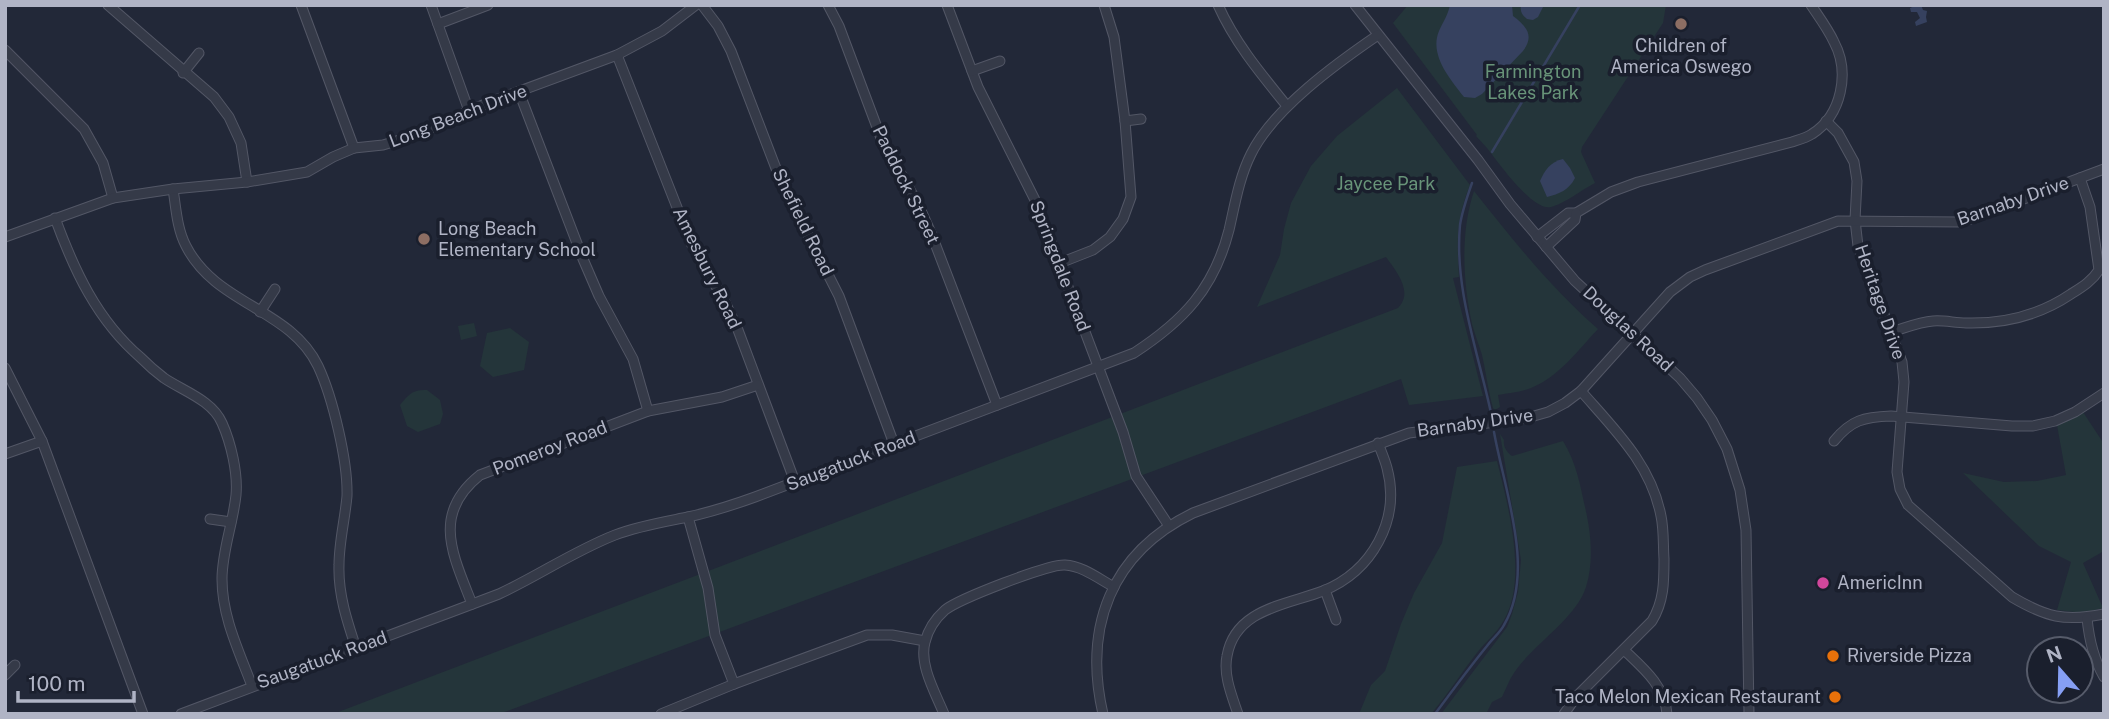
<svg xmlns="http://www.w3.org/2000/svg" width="2109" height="719" font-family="'Public Sans',sans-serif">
<rect width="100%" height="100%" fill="#222838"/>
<!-- green -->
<g fill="#24353a">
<path d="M1408,5h258l-3,18 -81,124 -1,5 14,31c-12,6 -31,21 -44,24 -18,5 -53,-45 -64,-59l-11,-12 1,-1 -84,-112z"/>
<path d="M1397,88l73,97c-14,35 -13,56 -11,92l-6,1 30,118 -74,9 -8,-26 -902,335h-166l1065,-406c16,-16 -2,-37 -12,-51l-129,50 23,-52 4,-26 7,-26 20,-37 26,-30z"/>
<path d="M1474,191c39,49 77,97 124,138 -20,21 -38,47 -67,59 -10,4 -22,5 -33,7l2,12 -5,3 -2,-2c-5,-18 -7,-36 -11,-53 -3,-10 -7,-20 -10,-31 -9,-42 -12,-91 2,-133z"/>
<polygon points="474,323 477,336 461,340 458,326"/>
<polygon points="510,328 529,342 524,370 493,377 480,366 487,333"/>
<path d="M427,390l13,10 3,14 -3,10 -22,8 -11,-6 -7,-21c8,-10 13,-16 27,-15z"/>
<polygon points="2083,412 2104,444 2104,551 2083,563 2103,608 2083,613 2057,610 2071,562 2039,546 1963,473 2004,482 2037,481 2066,475 2057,425"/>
<path d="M1500,434l4,6c-1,7 3,12 8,16l51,-15c13,21 17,43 22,66 6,25 9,55 1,80 -10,32 -54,58 -72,86 -5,7 -8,16 -12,24l-10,5 -6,12h-45l66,-87 5,-13 6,-22 3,-32z"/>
<path d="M1497,461c11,44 31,118 7,159 -6,11 -16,20 -24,29 -17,21 -31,44 -49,65h-72l12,-29 14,-14 16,-47 13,-31 28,-50 15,-76z"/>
</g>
<!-- water -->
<g fill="#36415f">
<path d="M1450,5h62l1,11c13,10 22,19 10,35l-41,43 -7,4 -11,-1c-14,-18 -35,-42 -25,-66 4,-9 9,-16 11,-26z"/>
<path d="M1521,5h23l-6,12 -5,3 -6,-1c-5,-4 -7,-7 -6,-14z"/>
<polygon points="1917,5 1921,5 1923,10 1927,11 1926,17 1927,22 1916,26 1915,22 1920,18 1917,12 1911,12 1910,8"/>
<path d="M1563,159l7,9 5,10c-6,12 -16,16 -28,19l-7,-16c5,-11 10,-19 23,-22z"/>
</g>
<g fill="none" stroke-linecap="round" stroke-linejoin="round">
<!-- stream -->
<g stroke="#36415f" stroke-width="2.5">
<polyline points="1492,152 1580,5"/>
<path d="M1472,183c-5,14 -10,28 -12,42 -6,63 18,127 31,188"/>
<path d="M1435,714c17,-23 34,-46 52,-68 5,-7 13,-13 17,-21 32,-54 0,-136 -10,-193"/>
</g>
<defs>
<g id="minor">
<polyline points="108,5 214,97 229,117 241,143 247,182"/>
<polyline points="301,5 354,148"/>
<polyline points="431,5 469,111"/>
<polyline points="702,5 718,26 731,51 782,184 839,296 894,444"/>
<polyline points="828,5 839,26 881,138 919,206 931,233 997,405"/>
<polyline points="947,5 978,87 1035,200 1123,432 1136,476 1169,526"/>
<path d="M1218,5c17,38 43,69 69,101"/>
<polyline points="1355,5 1478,160 1510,204 1575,281 1680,378 1697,398 1712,420 1727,449 1740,490 1746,530 1749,714"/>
<polyline points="438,24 488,5"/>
<polyline points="5,50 84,129 103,163 113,198"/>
<polyline points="617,55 691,243 725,302 738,330 795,482"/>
<polyline points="972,71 1000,61"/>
<polyline points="183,73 199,53"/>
<polyline points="519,92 583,259 599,296 633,359 648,411"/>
<polyline points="1125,121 1141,119"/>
<path d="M1826,121l12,12 16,29 3,19 -2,39 3,26 44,116 2,20 -7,90 3,17 8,16 104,92c34,20 52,25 92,17"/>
<path d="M173,189c3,19 4,40 13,57 30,59 104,62 132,120 15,32 30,96 29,130 -2,23 -8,46 -8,69 -1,29 8,56 17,83"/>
<path d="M55,218c19,52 42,102 85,139 7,7 16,15 24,21 19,13 48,22 58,45 9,20 16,50 14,72 -3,29 -14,56 -14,84 0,38 17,72 30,107"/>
<polyline points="5,237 113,198 173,189 247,182 307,172 333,157 354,148 383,145 413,136 485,104 617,55 662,31 696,5"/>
<path d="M1537,237l31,-24h8l35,-21 27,-10 154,-40c6,-2 14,-4 20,-8 30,-19 38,-62 22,-92 -6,-13 -15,-25 -23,-37"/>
<polyline points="1546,247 1575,220 1576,213"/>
<polyline points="1060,263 1093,250 1110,237 1123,219 1131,197 1125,121 1114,37 1104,5"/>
<polyline points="260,312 275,289"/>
<path d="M1891,332c14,-4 28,-10 42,-11 11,-1 22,2 33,2 37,1 74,-8 105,-29 11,-7 21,-13 28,-24l-9,-63 -10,-29"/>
<polyline points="5,368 42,441 143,714"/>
<path d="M1834,441c17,-21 30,-24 57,-25l121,10h21l22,-5 20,-9 29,-19"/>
<polyline points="5,454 42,441"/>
<polyline points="688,517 708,588 715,635 734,684"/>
<polyline points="210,519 231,522"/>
<polyline points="1325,590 1336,620"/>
<path d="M472,604c-19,-49 -41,-90 8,-129l168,-64 74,-14 36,-12"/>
<path d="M2087,618c2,21 6,40 17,59"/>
<path d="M1624,650c19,18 41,36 43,64"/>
<polyline points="5,675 15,665"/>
<path d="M181,714l318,-120c39,-18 75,-43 116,-59 23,-9 48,-13 73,-18 23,-5 45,-12 67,-20l379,-144c49,-32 80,-64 95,-123 6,-26 10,-52 22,-76 22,-45 86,-91 127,-119"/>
<polyline points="661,714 734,684 867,635 892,635 925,641"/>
<path d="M944,714c-9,-22 -25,-49 -19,-72 3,-12 11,-24 20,-32 14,-11 103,-46 120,-45 18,1 34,14 49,22"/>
<path d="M1103,714c-20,-87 8,-161 90,-201l216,-80 118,-15 21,-6 17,-9 16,-12 89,-99 20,-15 15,-7 133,-49 124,1 142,-53"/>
<path d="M1238,714c-6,-18 -15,-39 -11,-58 8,-47 59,-51 96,-65 49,-20 78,-71 64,-123 -2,-8 -6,-17 -9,-25"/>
<path d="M1564,714l12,-17 76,-76c12,-20 12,-39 12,-62 -1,-14 0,-29 -3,-43 -10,-52 -47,-87 -80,-125"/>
</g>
</defs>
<!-- minor casing -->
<use href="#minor" stroke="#535766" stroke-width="11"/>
<!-- minor -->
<use href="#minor" stroke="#353a48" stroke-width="9"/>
</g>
<!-- markers -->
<g fill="#8d6e63" stroke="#1a1f2d" stroke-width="2.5">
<circle cx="1681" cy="24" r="7"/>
<circle cx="424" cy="239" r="7"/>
</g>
<circle fill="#d1479c" stroke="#1a1f2d" stroke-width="2.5" cx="1823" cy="583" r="7"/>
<g fill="#e8710a" stroke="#1a1f2d" stroke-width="2.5">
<circle cx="1833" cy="656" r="7"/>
<circle cx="1835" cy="697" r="7"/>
</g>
<g text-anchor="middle" stroke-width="7" stroke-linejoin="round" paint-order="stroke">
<!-- poi labels -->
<g font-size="18" fill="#b0b4c5" stroke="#1a1f2d" text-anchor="start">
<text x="1681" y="52" text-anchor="middle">Children of<tspan x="1681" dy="21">America Oswego</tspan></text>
<text x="438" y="235">Long Beach<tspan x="438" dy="21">Elementary School</tspan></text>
<text x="1837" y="589">AmericInn</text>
<text x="1847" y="662">Riverside Pizza</text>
<text x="1821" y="703" text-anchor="end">Taco Melon Mexican Restaurant</text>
</g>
<!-- park labels -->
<g font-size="18" fill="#689479" stroke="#1a1f2d">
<text x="1533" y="78">Farmington<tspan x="1533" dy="21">Lakes Park</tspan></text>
<text x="1386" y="190">Jaycee Park</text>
</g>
<!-- street labels -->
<g font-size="18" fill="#b0b4c5" stroke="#1a1f2d">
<text transform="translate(458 116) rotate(-21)" y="6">Long Beach Drive</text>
<text transform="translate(906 185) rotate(64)" y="6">Paddock Street</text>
<text transform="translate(2013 201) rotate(-19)" y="6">Barnaby Drive</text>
<text transform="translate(803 222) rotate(64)" y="6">Shefield Road</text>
<text transform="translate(1060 266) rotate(69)" y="6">Springdale Road</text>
<text transform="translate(707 268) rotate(64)" y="6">Amesbury Road</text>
<text transform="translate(1880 302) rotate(71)" y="6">Heritage Drive</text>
<text transform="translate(1628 329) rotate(43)" y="6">Douglas Road</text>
<text transform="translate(1475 423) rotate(-8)" y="6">Barnaby Drive</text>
<text transform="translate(550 448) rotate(-21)" y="6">Pomeroy Road</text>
<text transform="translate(851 461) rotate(-21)" y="6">Saugatuck Road</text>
<text transform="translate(322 660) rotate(-20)" y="6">Saugatuck Road</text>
</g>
</g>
<!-- border -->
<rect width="2109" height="719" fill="none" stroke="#b0b4c5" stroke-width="14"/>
<!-- north arrow -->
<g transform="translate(2060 670) rotate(340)"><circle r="33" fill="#1a1f2d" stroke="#565b6a" stroke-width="2"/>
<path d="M0-5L12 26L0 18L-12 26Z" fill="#869ff4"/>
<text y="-10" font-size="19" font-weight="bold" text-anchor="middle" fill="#b0b4c5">N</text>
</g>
<!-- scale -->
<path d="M18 691v10h116v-10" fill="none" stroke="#b0b4c5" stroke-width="3.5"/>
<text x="28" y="691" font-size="21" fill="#b0b4c5" stroke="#1a1f2d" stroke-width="5" paint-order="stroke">100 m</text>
</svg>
